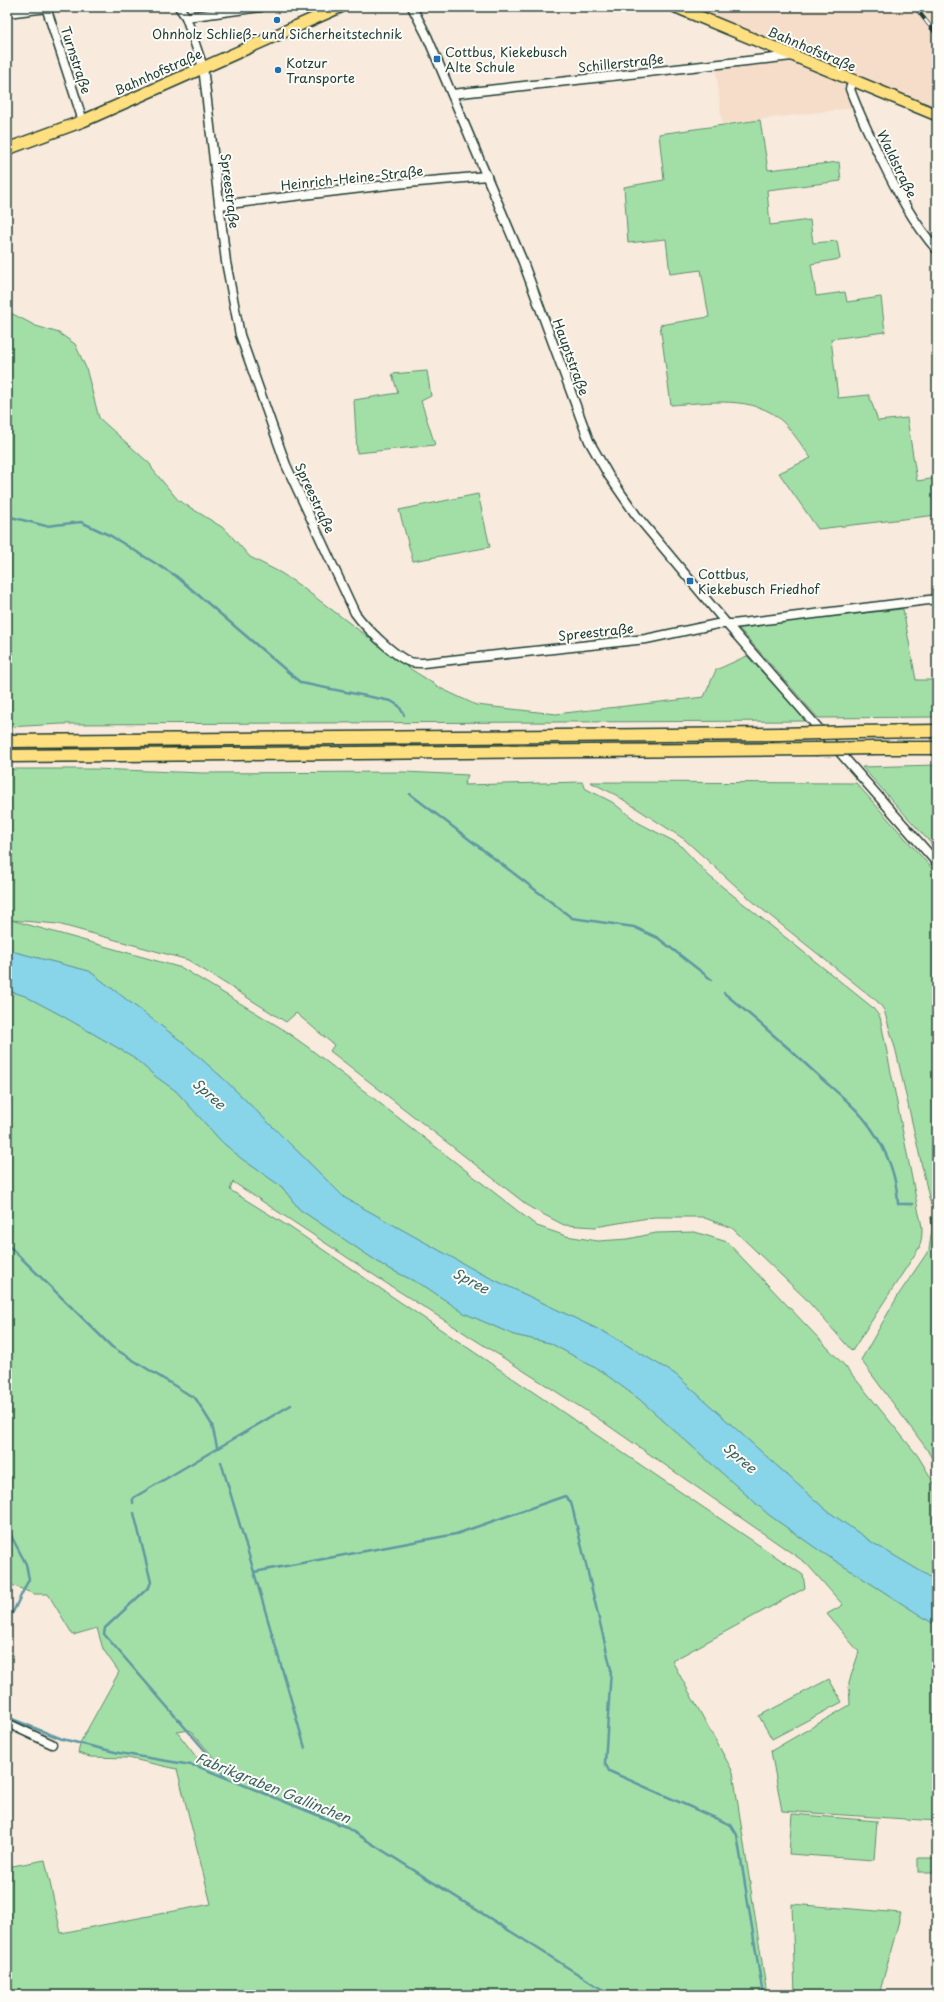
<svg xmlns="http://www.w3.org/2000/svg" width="944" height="2002" font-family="'Playpen Sans',sans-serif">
<rect width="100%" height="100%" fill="#f8eadc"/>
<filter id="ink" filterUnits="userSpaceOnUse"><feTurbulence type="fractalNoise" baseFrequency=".025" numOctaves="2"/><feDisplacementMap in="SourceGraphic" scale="8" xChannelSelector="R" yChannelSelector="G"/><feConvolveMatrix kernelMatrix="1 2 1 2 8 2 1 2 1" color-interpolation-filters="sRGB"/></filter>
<g filter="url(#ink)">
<!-- built -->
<g fill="#f5ddc9">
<polygon points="693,7 925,7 937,22 937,108"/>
<polygon points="789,62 845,82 852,108 722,124 716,69"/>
</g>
<!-- green -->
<g fill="#a2dfa7" stroke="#608e6e" fill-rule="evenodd">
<path d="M760,120l8,50 71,-8 2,19 -74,9 3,35 40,-5 3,23 24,-2 3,18 -29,5 5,32 29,-4 2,10 34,-5 4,35 -54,7 7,59 31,-3 9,26 29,-3 10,63 20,-3v37l-119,14 -39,-56 32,-15c-9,-12 -18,-26 -28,-36 -27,-28 -78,-19 -112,-17l-11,-80 49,-8 -8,-47 -31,4 -4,-35 -38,4 -4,-56 40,-7 -5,-46z"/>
<polygon points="7,311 36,326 59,333 75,344 86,368 99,418 150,464 153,470 178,500 225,529 250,557 281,573 299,585 409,668 442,689 476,705 556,714 704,697 716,670 747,656 808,721 62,724 7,727"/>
<polygon points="427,371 431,396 421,401 435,445 357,453 354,400 398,393 392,374"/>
<polygon points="478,494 490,547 413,561 399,510"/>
<polygon points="903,609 916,680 937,680 937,717 818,718 737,626"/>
<polygon points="937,765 937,850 862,767"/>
<path d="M7,769h87l109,4 202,-1 63,3 -4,10 118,-3 4,7 26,13 27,21 40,21 30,32 163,131 8,10 39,197c4,13 4,21 0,34l-67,103 -47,-53 -73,-70 -30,-11h-48l-59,10 -31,-2 -33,-17 -201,-157 4,-6 -38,-32 -10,9 -98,-62 -130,-36 -47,-4 171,48 99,60 28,20 228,178 29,10 32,5 30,-2 28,-6 39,-1 32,10 118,124 73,90 19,32v93l-64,-38 -47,-33 -151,-136 -65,-39 -130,-62 -135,-75 -120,-118 -44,-39 -92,-70 -82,-21z"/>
<polygon points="590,782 856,783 937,874 937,1201 930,1202 896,1051 884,1010 878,1002 758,906 684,839 616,795"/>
<path d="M7,990l18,6 34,18 73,42 23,20 21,15 46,51 20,17 40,28 17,22 85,57 42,21 38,26 50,22 36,8 51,28 38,28 130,116 51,36 117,75v195l-155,-10 -11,-60 79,-46 -1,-23 10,-30 -32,-38 16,-9 -37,-42 -210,-146 -210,-134 -153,-101 -3,8 61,38 512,347 2,13 -133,73 61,111 34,223h-760v-128l38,-7 16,73 150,-29 -34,-135 -49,-11 -38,-1 -12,-4 3,-12 38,-69 -16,-23 -6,-21 -24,7 -25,-41h-14l-27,-11zM190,1730l26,30 -19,-2 -20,-26z"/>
<polygon points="931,1217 937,1246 937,1467 926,1448 861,1360 899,1294 929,1250 932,1229"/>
<polygon points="829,1679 842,1702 772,1739 759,1716"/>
<polygon points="792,1814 877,1821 874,1860 789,1854"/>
<rect x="918" y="1858" width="19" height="14"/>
<polygon points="792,1904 901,1913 879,1995 795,1995"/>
</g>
<!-- water -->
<polygon fill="#88d4e9" stroke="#5e98a1" points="7,950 89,971 181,1041 225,1080 345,1198 480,1273 610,1335 675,1374 826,1510 873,1543 937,1581 937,1626 820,1551 769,1515 639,1399 601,1371 550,1343 514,1335 464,1313 426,1287 384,1266 299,1209 282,1187 242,1159 222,1142 176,1091 155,1076 132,1056 59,1014 25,996 7,990"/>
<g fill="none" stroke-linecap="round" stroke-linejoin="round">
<!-- stream -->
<g stroke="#5e98a1" stroke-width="2.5">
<polyline points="7,516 46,526 81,522 111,536 176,576 301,683 391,701 399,706 404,715"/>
<polyline points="410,794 572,918 634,927 658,938 712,980"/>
<path d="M724,993c34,28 66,56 98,86 17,15 36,30 49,49 16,23 26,49 27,76h15"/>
<polyline points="931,1204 937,1203"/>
<polyline points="7,1244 112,1347 196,1399 212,1425 217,1447"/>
<polyline points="221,1462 254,1572 456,1534 565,1496 571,1502 611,1669 605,1763 609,1771 731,1825 737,1835 763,1995"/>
<polyline points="133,1503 133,1498 291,1405"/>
<polyline points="134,1513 151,1582 149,1587 105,1628 104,1634 208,1754 224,1775"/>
<polyline points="7,1528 26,1564 29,1579 13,1612 7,1617"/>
<polyline points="254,1572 305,1748"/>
<polyline points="7,1717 62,1739 119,1753 197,1766 344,1826 611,1995"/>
</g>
<defs>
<g id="minor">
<polyline points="46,7 83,121"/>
<path d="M179,7l7,10 17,50 23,195 14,73 46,130 69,148c10,14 39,43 55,49 4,1 9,1 13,1l223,-24 71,-15h16l204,-25"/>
<polyline points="412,7 427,36 523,262 589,441 609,476 636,515 726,623 937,863"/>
<polyline points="7,13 47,8"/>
<polyline points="186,17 261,7"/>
<path d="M853,81l-3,8c9,25 20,47 31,70 16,33 32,63 56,91"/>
<polyline points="452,94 792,56"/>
<polyline points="220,205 396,184 487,176"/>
<polyline points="7,1723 52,1744"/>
</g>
<g id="major">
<polyline points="676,7 937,115"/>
<polyline points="7,149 83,121 340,7"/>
</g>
<g id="highway">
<polyline points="856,732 937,731"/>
<polyline points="7,741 780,734"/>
<polyline points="874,748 937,748"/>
<polyline points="7,756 815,749"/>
</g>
</defs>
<!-- minor casing -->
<use href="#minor" stroke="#1f3d34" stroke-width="11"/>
<!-- major casing -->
<use href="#major" stroke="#1f3d34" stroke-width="14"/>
<!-- highway casing -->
<use href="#highway" stroke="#1f3d34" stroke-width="15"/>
<!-- minor -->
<use href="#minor" stroke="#fdfcf7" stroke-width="8"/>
<!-- major -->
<use href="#major" stroke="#ffdf80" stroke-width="11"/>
<!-- highway -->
<use href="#highway" stroke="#ffdf80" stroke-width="12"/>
<defs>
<polyline id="rail" points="915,7 937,35"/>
</defs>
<!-- rail casing -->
<use href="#rail" stroke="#1f3d34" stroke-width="4"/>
<!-- rail -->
<use href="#rail" stroke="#fdfcf7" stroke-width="2.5" stroke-dasharray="8" stroke-linecap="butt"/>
<defs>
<g id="highway-bridge">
<polyline points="780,734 856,732"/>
<polyline points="815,749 874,748"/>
</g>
</defs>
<!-- highway-bridge casing -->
<use href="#highway-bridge" stroke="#1f3d34" stroke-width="15" stroke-linecap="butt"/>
<!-- highway-bridge -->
<use href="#highway-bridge" stroke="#ffdf80" stroke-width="12"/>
</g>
</g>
<!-- markers -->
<g fill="#1f6fb2" stroke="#fdfcf7" stroke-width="1.5">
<circle cx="277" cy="20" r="4"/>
<rect x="433" y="55" width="8" height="8" rx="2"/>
<circle cx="278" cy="70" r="4"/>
<rect x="686" y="577" width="8" height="8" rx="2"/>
</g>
<g text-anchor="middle" stroke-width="4" stroke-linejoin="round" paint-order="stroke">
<!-- poi labels -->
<g font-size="13" fill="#1f3d34" stroke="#fdfcf7" text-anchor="start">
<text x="277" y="39" text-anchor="middle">Ohnholz Schließ- und Sicherheitstechnik</text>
<text x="445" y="57">Cottbus, Kiekebusch<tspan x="445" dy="15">Alte Schule</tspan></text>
<text x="286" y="68">Kotzur<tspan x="286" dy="15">Transporte</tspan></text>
<text x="698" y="579">Cottbus,<tspan x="698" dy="15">Kiekebusch Friedhof</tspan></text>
</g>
<!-- street labels -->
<g font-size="13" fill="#1f3d34" stroke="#fdfcf7">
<text transform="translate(812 49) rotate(23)" y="5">Bahnhofstraße</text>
<text transform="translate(76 60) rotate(72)" y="5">Turnstraße</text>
<text transform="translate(621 63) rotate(-6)" y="5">Schillerstraße</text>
<text transform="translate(158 72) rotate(-24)" y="5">Bahnhofstraße</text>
<text transform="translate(897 164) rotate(64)" y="5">Waldstraße</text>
<text transform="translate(352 178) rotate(-6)" y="5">Heinrich-Heine-Straße</text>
<text transform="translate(230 191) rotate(83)" y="5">Spreestraße</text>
<text transform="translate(571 357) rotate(70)" y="5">Hauptstraße</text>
<text transform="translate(315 498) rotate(65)" y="5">Spreestraße</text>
<text transform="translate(596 632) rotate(-6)" y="5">Spreestraße</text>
</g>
<!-- water labels -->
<g font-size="14" font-style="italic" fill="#396361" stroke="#fdfcf7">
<text transform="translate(209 1094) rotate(42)" y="5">Spree</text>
<text transform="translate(471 1281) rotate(28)" y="5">Spree</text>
<text transform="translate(740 1458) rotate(41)" y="5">Spree</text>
<text transform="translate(273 1788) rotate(22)" y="5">Fabrikgraben Gallinchen</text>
</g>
</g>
<!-- margin -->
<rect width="944" height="2002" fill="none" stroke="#fdfcf7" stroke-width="24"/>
<rect x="12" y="12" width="920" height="1978" fill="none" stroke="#1f3d34" stroke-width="1.5" filter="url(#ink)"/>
</svg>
